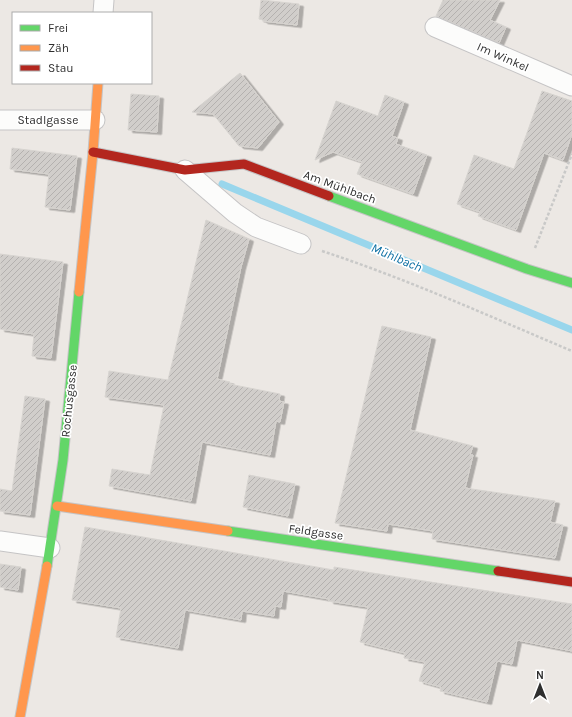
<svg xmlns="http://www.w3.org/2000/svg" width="572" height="717" font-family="Karla,sans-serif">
<defs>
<pattern id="building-hatch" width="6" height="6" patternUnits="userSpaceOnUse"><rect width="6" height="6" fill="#d1cecb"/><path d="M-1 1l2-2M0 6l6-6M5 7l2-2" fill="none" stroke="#b4b1af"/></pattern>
<filter id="shadow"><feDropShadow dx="4.5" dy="2.5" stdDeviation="0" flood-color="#0004"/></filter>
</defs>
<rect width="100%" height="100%" fill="#ece8e4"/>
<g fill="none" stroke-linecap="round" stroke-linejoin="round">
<!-- stream -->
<polyline stroke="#99d6ec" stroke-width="7" points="222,184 572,330"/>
</g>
<!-- building -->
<g fill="url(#building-hatch)" stroke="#d7d4d0" filter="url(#shadow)">
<polygon points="261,0 299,4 297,25 263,21 263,20 259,19"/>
<polygon points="443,0 500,0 490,20 506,27 499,43 436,16"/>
<polygon points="240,73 279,122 258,148 239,146 213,114 192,112"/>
<polygon points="542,91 572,101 572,134 563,160 544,153 516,230 478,216 480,212 457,204 474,155 514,169"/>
<polygon points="131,94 159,96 157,132 128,130"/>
<polygon points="385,95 404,102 392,136 398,138 396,144 427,155 413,194 357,174 362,162 333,152 315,160 336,101 378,116"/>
<polygon points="12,148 77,156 70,210 45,207 49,174 10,169"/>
<polygon points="206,220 249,239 241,267 217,379 230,382 229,384 280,394 279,401 284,402 280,422 276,421 270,455 202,442 191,501 109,486 112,469 150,475 164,405 105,397 109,371 168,380"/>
<polygon points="0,254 63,262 51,358 32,356 34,334 0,329"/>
<polygon points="382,326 431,337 410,430 473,446 470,455 473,455 465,488 555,501 550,522 563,525 555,558 432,539 433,531 388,524 387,531 335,523"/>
<polygon points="25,396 45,399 30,515 0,511 0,489 12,491"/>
<polygon points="249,475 295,484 288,516 243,507"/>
<polygon points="85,527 334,570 334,567 572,604 572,651 517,640 512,664 497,661 487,702 440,691 441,687 419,681 425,662 404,658 405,653 360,642 368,607 329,601 329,599 283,591 281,607 275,606 274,616 242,611 241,620 185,610 178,648 116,637 121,608 72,600"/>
<polygon points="0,564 21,567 18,590 0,587"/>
</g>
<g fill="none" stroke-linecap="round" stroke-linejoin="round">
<defs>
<g id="street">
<polyline points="103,13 104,0"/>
<polyline points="435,27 572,86"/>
<polyline points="0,120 95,120"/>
<polyline points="185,170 235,213 256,227 301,244"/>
<polyline points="0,541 50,548"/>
</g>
<g id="fast">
<polyline points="329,196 527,269 572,283"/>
<polyline points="228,531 498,571"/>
<polyline points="47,566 63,460 79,292"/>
</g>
<g id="slow">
<polyline points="79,292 93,152 98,83"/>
<polyline points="57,506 228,531"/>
<polyline points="20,717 47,566"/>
</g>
<g id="jam">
<polyline points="93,152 185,170 244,164 329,196"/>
<polyline points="498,571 572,582"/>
</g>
</defs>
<!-- street casing -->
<use href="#street" stroke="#c5c4c5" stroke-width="21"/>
<!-- fast casing -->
<use href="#fast" stroke="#c5c4c5" stroke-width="11"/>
<!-- slow casing -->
<use href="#slow" stroke="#c5c4c5" stroke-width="11"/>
<!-- jam casing -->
<use href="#jam" stroke="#c5c4c5" stroke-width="11"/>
<!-- path -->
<g stroke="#c9c9c8" stroke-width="2.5" stroke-dasharray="3 2" stroke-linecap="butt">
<polyline points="535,248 572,154"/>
<path d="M322,251c85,28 167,65 250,100"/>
</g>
<!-- street -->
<use href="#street" stroke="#fcfcfb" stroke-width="19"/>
<!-- fast -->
<use href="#fast" stroke="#63d668" stroke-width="9"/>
<!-- slow -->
<use href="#slow" stroke="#ff974d" stroke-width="9"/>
<!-- jam -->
<use href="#jam" stroke="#b3261e" stroke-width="9"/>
</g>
<g text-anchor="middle" stroke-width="3.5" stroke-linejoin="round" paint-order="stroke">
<!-- street labels -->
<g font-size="12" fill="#2e2e2e" stroke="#fff">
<text transform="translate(503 57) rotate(24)" y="4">Im Winkel</text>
<text x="48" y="124">Stadlgasse</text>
<text transform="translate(340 187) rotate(20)" y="4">Am Mühlbach</text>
<text transform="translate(69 401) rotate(-84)" y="4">Rochusgasse</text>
<text transform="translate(316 532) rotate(8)" y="4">Feldgasse</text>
</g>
<!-- water labels -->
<g font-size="13" font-style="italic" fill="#0d6fa3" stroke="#fff">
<text transform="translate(397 257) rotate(23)" y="5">Mühlbach</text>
</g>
</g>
<!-- legend -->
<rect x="12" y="12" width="140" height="72" fill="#ffffff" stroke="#ababab"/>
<rect x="20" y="25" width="20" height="6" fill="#63d668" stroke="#ababab"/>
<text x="48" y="32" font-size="12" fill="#2e2e2e">Frei</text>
<rect x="20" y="45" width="20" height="6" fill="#ff974d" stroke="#ababab"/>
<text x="48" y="52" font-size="12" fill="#2e2e2e">Zäh</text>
<rect x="20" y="65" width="20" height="6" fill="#b3261e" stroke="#ababab"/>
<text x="48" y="72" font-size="12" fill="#2e2e2e">Stau</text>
<!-- north arrow -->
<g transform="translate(540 685)" stroke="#ffffff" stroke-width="3" paint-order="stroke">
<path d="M0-3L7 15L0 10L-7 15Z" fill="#2e2e2e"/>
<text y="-6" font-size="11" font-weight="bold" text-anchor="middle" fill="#2e2e2e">N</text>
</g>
</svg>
